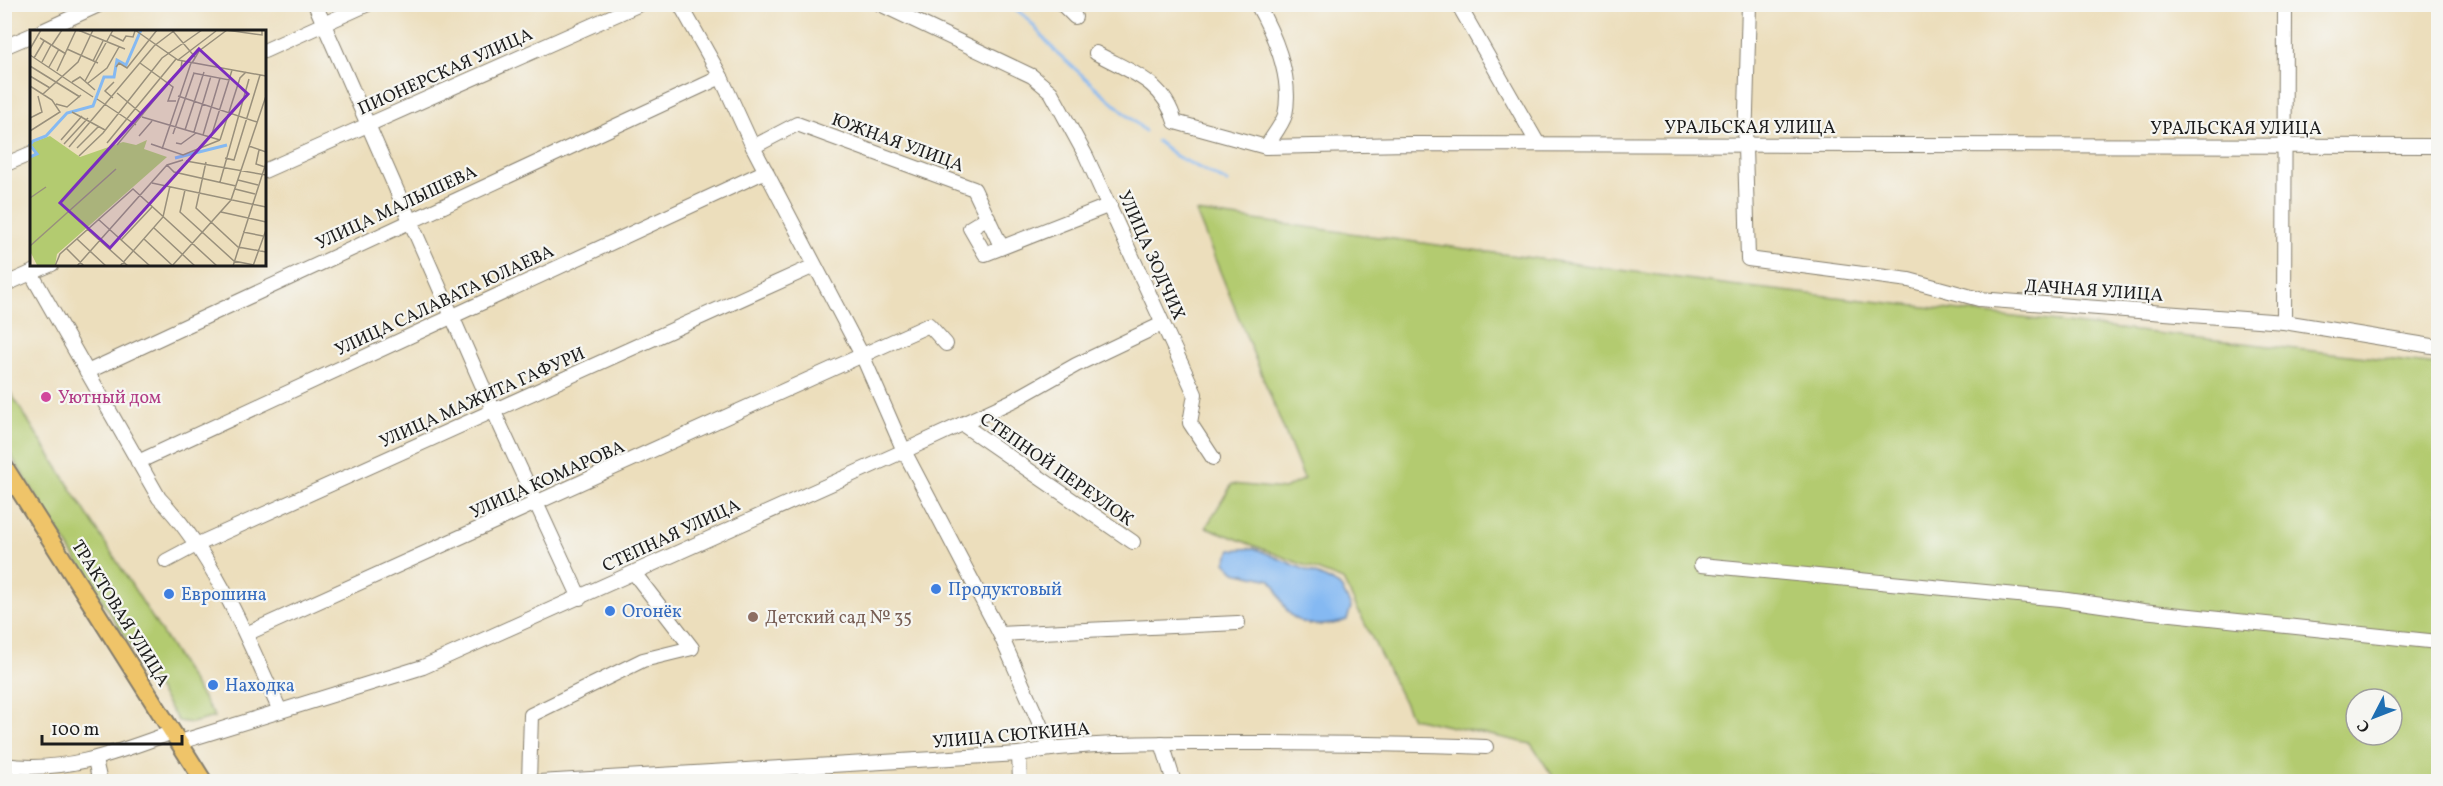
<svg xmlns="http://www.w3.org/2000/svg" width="2443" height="786" font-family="Vollkorn,serif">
<rect width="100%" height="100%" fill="#f6f6f2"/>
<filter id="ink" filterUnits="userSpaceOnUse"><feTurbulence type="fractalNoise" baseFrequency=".0167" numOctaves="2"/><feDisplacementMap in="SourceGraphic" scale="12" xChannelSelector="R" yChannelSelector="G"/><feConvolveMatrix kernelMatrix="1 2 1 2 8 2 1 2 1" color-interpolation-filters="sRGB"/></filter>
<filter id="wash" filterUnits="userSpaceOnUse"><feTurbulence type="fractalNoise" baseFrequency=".008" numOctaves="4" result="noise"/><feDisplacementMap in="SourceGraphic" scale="24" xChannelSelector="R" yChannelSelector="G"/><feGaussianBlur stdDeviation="1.35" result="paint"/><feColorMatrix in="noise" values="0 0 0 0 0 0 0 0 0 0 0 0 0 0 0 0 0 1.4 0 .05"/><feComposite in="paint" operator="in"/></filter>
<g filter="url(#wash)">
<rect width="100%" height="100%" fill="#ecdebc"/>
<!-- green -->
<g fill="#b3cb70" stroke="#687446" stroke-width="1.5" fill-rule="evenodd">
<path d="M1196,212l534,73 708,80v416h-882l-25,-37 -119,-26 -69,-138 -137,-53 26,-43 52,5 20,-10zM2356,699h36v36h-36z"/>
<polygon points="5,384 215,717 192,723 178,721 5,446"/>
</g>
<!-- water -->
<path fill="#85b9f2" stroke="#506a87" stroke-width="1.5" d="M1254,548l73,31 14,8 10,20 -4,13c-19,7 -48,9 -61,-11 -6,-9 -8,-20 -15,-29l-36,-8 -10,-10 6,-12z"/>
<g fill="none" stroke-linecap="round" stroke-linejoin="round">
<!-- stream -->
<g stroke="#85b9f2" stroke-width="3">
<polyline points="1009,4 1025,16 1055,51 1145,131"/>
<polyline points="1157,141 1176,156 1227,182"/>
</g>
</g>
</g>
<g filter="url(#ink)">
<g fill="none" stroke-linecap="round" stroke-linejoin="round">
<defs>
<g id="minor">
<polyline points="315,4 494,412 580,598"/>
<polyline points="680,4 721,77 753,147 863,357 904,451 1000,634 1051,749"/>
<polyline points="880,4 1032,76 1051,92 1086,156 1195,394 1190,423 1213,458"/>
<polyline points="1062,4 1075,17"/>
<path d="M1257,4c18,32 36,74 28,111 -3,10 -13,22 -19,32"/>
<polyline points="1458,4 1538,144"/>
<polyline points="1749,4 1745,146 1748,259 1909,280 1979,299 2284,322 2438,347"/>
<polyline points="40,32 101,4"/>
<polyline points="4,47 32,35"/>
<polyline points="264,51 368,4"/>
<path d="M1096,53c34,19 68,28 79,69l91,25 142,-3 1030,2"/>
<polyline points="753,147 797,124 974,189 1001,246"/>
<polyline points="4,165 32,153"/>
<polyline points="264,171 640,4"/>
<polyline points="988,217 970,228 985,254 1110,205"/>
<polyline points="31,273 52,264"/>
<path d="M4,285l27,-12 128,225c54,55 90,143 121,213"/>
<polyline points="2284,322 2285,4"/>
<polyline points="87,372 721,77"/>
<polyline points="962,424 1133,542"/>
<polyline points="138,462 766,171"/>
<polyline points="166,561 196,545 814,266"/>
<polyline points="1701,565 2060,599 2143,611 2438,642"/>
<polyline points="246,634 929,325 946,344"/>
<polyline points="1000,634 1238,623"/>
<polyline points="180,742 423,667 904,451 1014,400 1076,365 1162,324"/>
<polyline points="1162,743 1174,782"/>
<polyline points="1019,754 1020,782"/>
<polyline points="95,760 100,782"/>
<path d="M4,765c60,9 114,-13 169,-33"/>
<polyline points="529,782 531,715 643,660 692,648 634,573"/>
<path d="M539,782l480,-28c71,-13 145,-11 217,-11 84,0 167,1 250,4"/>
</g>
<polyline id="major" points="4,466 204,782"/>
</defs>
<!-- minor casing -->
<use href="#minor" stroke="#847d6c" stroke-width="16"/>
<!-- major casing -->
<use href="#major" stroke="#847d6c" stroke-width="20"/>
<!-- minor -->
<use href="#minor" stroke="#fff" stroke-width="14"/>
<!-- major -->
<use href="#major" stroke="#efc469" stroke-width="16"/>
</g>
</g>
<!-- markers -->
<circle fill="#d1479c" stroke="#f6f6f2" stroke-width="2" cx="46" cy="397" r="6"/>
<g fill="#3f7fe0" stroke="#f6f6f2" stroke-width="2">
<circle cx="936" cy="589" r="6"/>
<circle cx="169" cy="594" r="6"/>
<circle cx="610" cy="611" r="6"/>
<circle cx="213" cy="685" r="6"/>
</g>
<circle fill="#8d6e63" stroke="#f6f6f2" stroke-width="2" cx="753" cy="617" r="6"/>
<g text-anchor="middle" stroke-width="4.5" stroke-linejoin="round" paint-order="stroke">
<!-- street labels -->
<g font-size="18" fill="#1c1c1c" stroke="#f6f6f2">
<text transform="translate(445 71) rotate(-24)" y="6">ПИОНЕРСКАЯ УЛИЦА</text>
<text x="1750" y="133">УРАЛЬСКАЯ УЛИЦА</text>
<text x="2236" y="134">УРАЛЬСКАЯ УЛИЦА</text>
<text transform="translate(898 142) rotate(20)" y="6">ЮЖНАЯ УЛИЦА</text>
<text transform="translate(396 207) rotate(-25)" y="6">УЛИЦА МАЛЫШЕВА</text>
<text transform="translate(1152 255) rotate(66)" y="6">УЛИЦА ЗОДЧИХ</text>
<text transform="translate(2094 290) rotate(4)" y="6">ДАЧНАЯ УЛИЦА</text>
<text transform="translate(444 300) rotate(-25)" y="6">УЛИЦА САЛАВАТА ЮЛАЕВА</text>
<text transform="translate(482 397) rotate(-24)" y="6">УЛИЦА МАЖИТА ГАФУРИ</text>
<text transform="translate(1057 469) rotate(35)" y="6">СТЕПНОЙ ПЕРЕУЛОК</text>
<text transform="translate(547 479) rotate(-24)" y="6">УЛИЦА КОМАРОВА</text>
<text transform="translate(671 535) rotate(-25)" y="6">СТЕПНАЯ УЛИЦА</text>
<text transform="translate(121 613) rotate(58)" y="6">ТРАКТОВАЯ УЛИЦА</text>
<text transform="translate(1011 735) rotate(-5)" y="6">УЛИЦА СЮТКИНА</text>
</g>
<!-- hotel labels -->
<g font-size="18" fill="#b23c85" stroke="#f6f6f2" text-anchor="start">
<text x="58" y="403">Уютный дом</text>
</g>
<!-- shop labels -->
<g font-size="18" fill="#366cbe" stroke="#f6f6f2" text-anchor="start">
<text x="948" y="595">Продуктовый</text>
<text x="181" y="600">Еврошина</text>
<text x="622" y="617">Огонёк</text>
<text x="225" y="691">Находка</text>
</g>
<!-- education labels -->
<g font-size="18" fill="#785e54" stroke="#f6f6f2" text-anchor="start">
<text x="765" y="623">Детский сад № 35</text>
</g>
</g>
<!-- overview -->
<g transform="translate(30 30)">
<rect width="236" height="236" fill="#ecdebc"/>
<path d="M20,106l30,21 43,-15 13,3 11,-5 -3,9 23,8 -110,97 -2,12 -18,-1 -7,-14v-91l5,-8 -4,-9z" fill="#b3cb70"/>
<path fill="none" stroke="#85b9f2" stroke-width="3" d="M0,127l7,-3 -7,-9 3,-4 13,-5 21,-23 26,-7 11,-29h10l3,-17 9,5 15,-35M145,128l52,-13"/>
<path fill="none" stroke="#99907c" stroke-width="1.5" d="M48,0l47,19M105,0l43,30 88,16M142,0l23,27M196,0l36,5v-5M81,5l12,6 3,-5 7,1 2,-6M10,8l26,16M22,15l10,-15M0,19l11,-19M37,19l31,14M0,25l63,42M4,28l10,-17M148,30l38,-29M63,31l10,-20M12,32l9,-17M110,33l33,24 -5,14h8M162,33l7,-12 28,-21M0,36l50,31M19,37l10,-18M86,37l3,-4 8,5 30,-38M27,41l19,-41M163,43l36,7 3,-10M0,46l20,12M55,51l28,-51M42,52l8,-5 15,13M58,53l19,-15 12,-21M0,56l22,14 8,12 -30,19M87,63l26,22M13,64l35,-32 15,-32M148,66l79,26M83,68l-8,-7 9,-9M67,69l39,26M26,74l11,3 14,-12M42,82l33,18M112,87l78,23M0,88l12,-6 -4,-16M155,100l19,-58M164,102l17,-56M143,104l21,-61M173,105l17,-57M109,106l13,-15M181,107l18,-57M31,110l21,-24M190,110l20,-62 6,-6M77,113l69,-84M146,113l5,1 15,-11M34,114l24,-26M121,114l32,11 37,-15M87,115l64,-77 1,-7M219,116l17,6M39,117l85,-101 21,-16M47,118l22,-22M132,119l29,-86M229,120l-3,14 9,3M49,126l24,-23 59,-75 40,-28M195,128l9,2 26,-85M156,131l80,14M176,132l-10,46 42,39 28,5M137,135l7,7 62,14M208,150l20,5M190,152l29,-103M122,153l114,24M205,159l20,5M155,160l-5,22 54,49 20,4M0,168l16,-11M191,182l45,10M68,189l52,47M124,198l41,38M57,199l41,37M213,202l20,4M47,209l29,27M114,209l29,27M91,210l31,-33M0,216l86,-77M36,218l18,18M25,236l5,-12 73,-65 84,77M47,236l90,-101 16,-5M90,236l43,-49 7,-31M142,236l59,-66 35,-104M203,236l33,-103M223,236l13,-36"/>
<path fill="#7b2cbf" fill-opacity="0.15" stroke="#7b2cbf" stroke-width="3" d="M169,19l49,45 -138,154 -50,-45z"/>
<rect width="236" height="236" fill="none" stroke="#1c1c1c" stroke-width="3"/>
</g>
<!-- margin -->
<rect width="2443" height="786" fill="none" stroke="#f6f6f2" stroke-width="24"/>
<!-- north arrow -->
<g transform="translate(2374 717) rotate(228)"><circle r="28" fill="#f6f6f2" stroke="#9f9f9c" stroke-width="1.5"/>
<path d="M0-4.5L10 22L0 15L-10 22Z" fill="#1f6fb2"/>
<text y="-9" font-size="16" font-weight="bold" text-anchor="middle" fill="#1c1c1c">С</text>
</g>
<!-- scale -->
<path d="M42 735v9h140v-9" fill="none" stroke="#1c1c1c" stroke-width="3"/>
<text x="51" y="735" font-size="18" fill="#1c1c1c" stroke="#f6f6f2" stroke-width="4.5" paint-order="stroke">100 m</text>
</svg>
